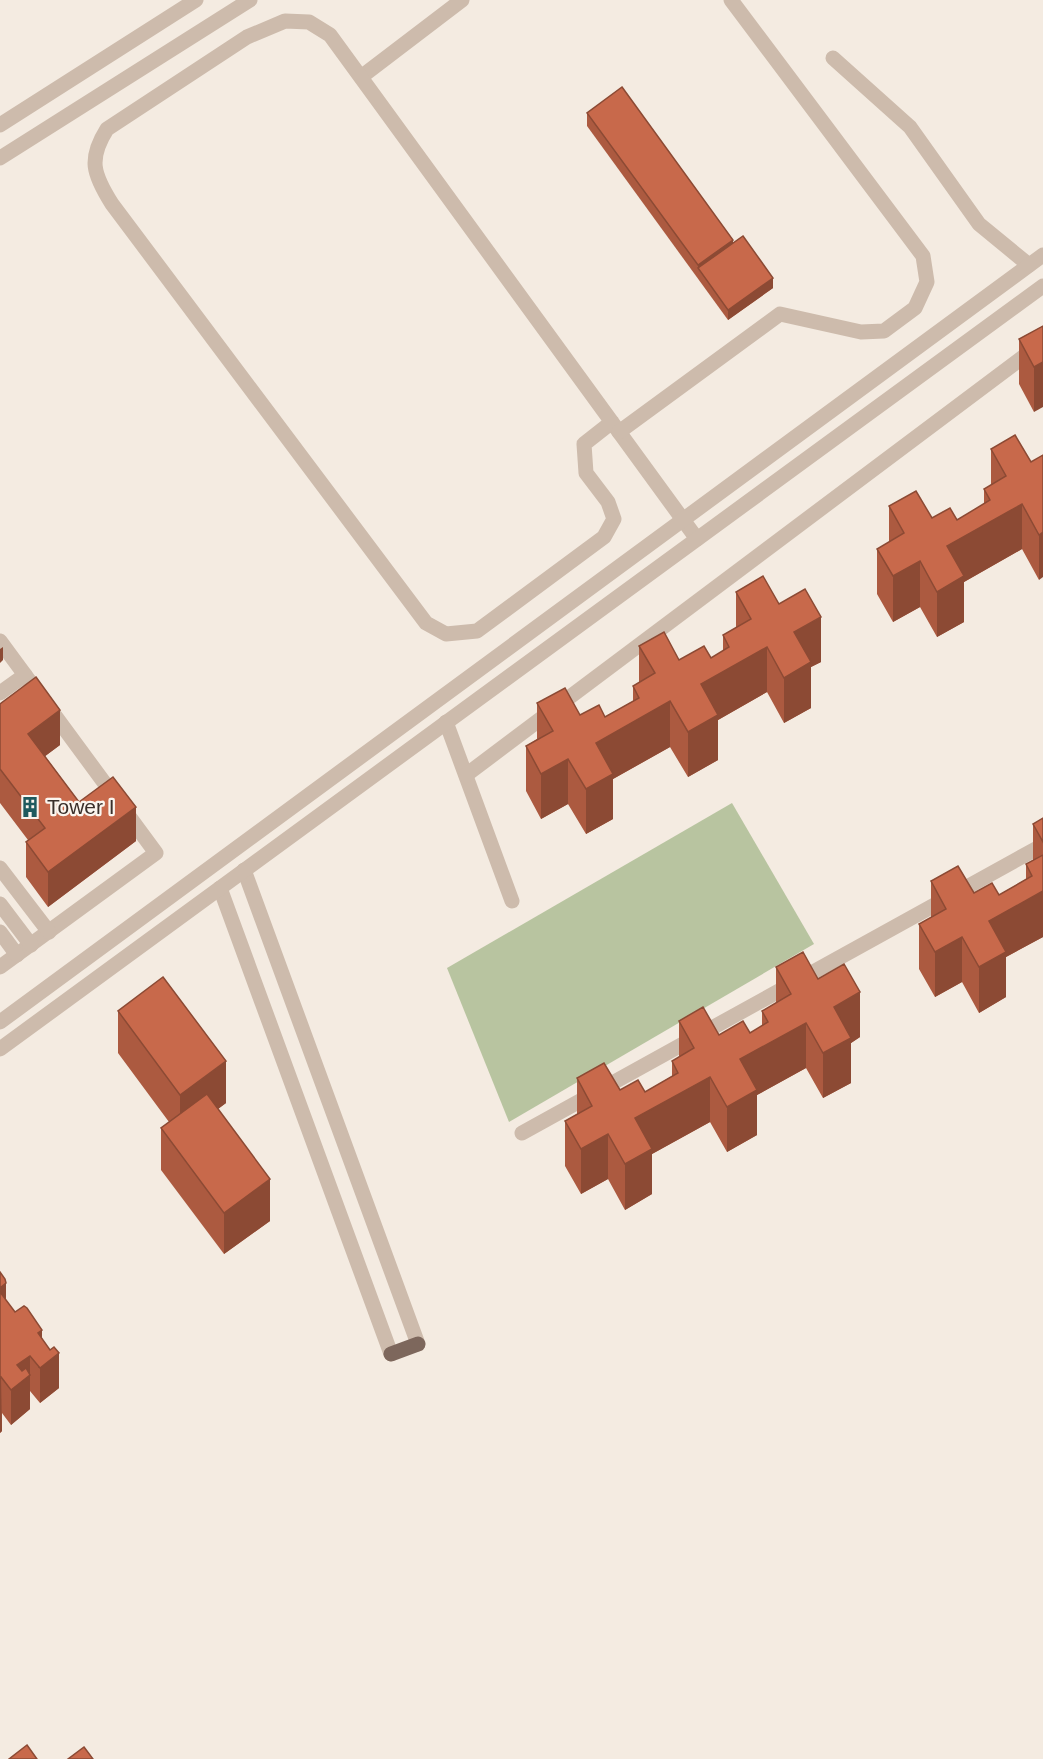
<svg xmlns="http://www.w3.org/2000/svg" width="1043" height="1759" font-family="Helvetica,sans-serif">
<rect width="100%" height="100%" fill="#f4ebe1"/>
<!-- green -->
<polygon fill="#b8c4a0" points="732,803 814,944 509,1122 447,968"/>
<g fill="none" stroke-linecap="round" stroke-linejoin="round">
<!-- minor -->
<g stroke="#cdbbac" stroke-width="15">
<polyline points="833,58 910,127 979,224 1029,265"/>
<polyline points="361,77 462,0"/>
<polyline points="0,125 196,0"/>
<polyline points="0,158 250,0"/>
<path d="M612,422l-28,22 2,29 22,29 6,17 -10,18 -127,94 -31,3 -20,-11 -314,-419c-19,-30 -24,-45 -5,-75l140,-92 38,-16 24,1 21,13 367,504"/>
<polyline points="619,432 780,314 861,332 884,331 915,308 927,282 923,256 731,0"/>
<polyline points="0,641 156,853 0,967"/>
<polyline points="0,693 25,675"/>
<polyline points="446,722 512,901"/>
<polyline points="466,775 1043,342"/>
<polyline points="0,868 49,932"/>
<polyline points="244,870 418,1344"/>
<polyline points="220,888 391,1354"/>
<polyline points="0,904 31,945"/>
<polyline points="0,932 17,955"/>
<polyline points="0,1022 1043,255"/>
<polyline points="0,1049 1043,286"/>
<polyline points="522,1133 1043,845"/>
</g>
<!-- major -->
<polyline stroke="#7d675c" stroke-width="15" points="391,1354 418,1344"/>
</g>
<!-- wall -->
<g fill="#ac5a40">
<polygon points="587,113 733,243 773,288 728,320 587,126"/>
<polygon points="1043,326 1034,412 1019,384 1019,339"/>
<polygon points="991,449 1031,462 1043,455 1039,580 1022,549 964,582 964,622 937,637 920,607 893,622 877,594 877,549 889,542 889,506 932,518 957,520 984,504 984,489 991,485"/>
<polygon points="736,592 779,604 821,662 811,667 811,708 784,723 767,692 718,720 718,760 688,777 670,747 613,779 613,819 586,834 568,804 541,819 526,791 526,746 537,739 537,703 580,715 605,717 633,701 633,686 639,682 639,646 679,660 711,658 723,651 723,635 736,628"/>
<polygon points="0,704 60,745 45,756 79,802 136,841 48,907 26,877 26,842 28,840 0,803"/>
<polygon points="1043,818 1043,937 1006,957 1006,997 979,1013 962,982 935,997 919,969 919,924 931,918 931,881 974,893 999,895 1026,879 1026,864 1033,860 1033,824"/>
<polygon points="776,967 818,979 860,1037 851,1043 851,1083 823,1098 806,1068 757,1095 757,1135 727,1152 710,1122 652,1154 652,1194 625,1210 608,1179 581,1194 565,1166 565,1121 577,1114 577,1078 620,1090 645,1092 672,1076 672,1061 679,1057 679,1021 719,1035 750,1033 762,1026 762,1011 776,1003"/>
<polygon points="118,1011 226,1103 218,1109 270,1221 224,1254 161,1170 161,1128 169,1122 118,1053"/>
<polygon points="0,1272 6,1301 15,1312 42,1338 59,1388 40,1403 30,1391 30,1409 11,1425 2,1413 2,1431 0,1433"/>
</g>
<!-- shaded-wall -->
<g fill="#8c4a34">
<polygon points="733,240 733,253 698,268 698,265"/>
<polygon points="773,278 773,288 728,320 728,310"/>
<polygon points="1043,362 1043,407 1034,412 1034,367"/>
<polygon points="1022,504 1022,549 964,582 964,622 937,637 937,592 947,546"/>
<polygon points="1043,532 1043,577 1039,580 1039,535"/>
<polygon points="920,561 920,607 893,622 893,576"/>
<polygon points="821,617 821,662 811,667 811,708 784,723 784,678 794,632"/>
<polygon points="3,647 3,660 0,663 0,649"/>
<polygon points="767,647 767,692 718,720 718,760 688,777 688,732 701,684"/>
<polygon points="670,701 670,747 613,779 613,819 586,834 586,789 596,743"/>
<polygon points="60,710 60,745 28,769 28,734"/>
<polygon points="568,759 568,804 541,819 541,774"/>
<polygon points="136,807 136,841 48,907 48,872"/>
<polygon points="1043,891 1043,937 1006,957 1006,997 979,1013 979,967 989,921"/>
<polygon points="962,937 962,982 935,997 935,952"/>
<polygon points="860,992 860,1037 851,1043 851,1083 823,1098 823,1053 834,1007"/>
<polygon points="806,1023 806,1068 757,1095 757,1135 727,1152 727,1107 740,1059"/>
<polygon points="226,1061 226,1103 180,1137 180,1095"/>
<polygon points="710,1077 710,1122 652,1154 652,1194 625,1210 625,1164 635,1118"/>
<polygon points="608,1134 608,1179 581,1194 581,1149"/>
<polygon points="270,1179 270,1221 224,1254 224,1213"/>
<polygon points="6,1283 6,1318 0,1322 0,1288"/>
<polygon points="42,1330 42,1365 38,1368 38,1333"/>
<polygon points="59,1353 59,1388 40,1403 40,1368"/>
<polygon points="30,1356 30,1409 11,1425 11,1390 17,1365"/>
<polygon points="1,1377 2,1431 0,1433 0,1378"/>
</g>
<!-- building -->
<g fill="#c8694b" stroke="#8c4a34" stroke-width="1.5">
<polygon points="622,87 733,240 698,265 587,113"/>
<polygon points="743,236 773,278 728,310 698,268"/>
<polygon points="1043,326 1043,362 1034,367 1019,339"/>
<polygon points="1015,435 1031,462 1043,455 1043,532 1039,535 1022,504 947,546 964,576 937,592 920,561 893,576 877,549 904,533 889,506 916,491 932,518 950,508 957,520 990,500 984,489 1006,476 991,449"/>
<polygon points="763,576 779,604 805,589 821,617 794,632 811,662 784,678 767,647 701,684 718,715 688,732 670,701 596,743 613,774 586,789 568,759 541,774 526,746 553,731 537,703 565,688 580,715 599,705 605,717 639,698 633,686 655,673 639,646 664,632 679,660 704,646 711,658 729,647 723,635 751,619 736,592"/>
<polygon points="36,677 60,710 28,734 79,802 113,777 136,807 48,872 26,842 45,828 0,769 0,704"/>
<polygon points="1043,818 1043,842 1033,824"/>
<polygon points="1043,855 1043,891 989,921 1006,952 979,967 962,937 935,952 919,924 946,909 931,881 958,866 974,893 992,883 999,895 1032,876 1026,864"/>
<polygon points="803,952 818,979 844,964 860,992 834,1007 851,1038 823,1053 806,1023 740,1059 757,1090 727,1107 710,1077 635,1118 652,1149 625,1164 608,1134 581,1149 565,1121 592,1106 577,1078 604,1063 620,1090 638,1080 645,1092 678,1073 672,1061 694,1048 679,1021 703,1007 719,1035 743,1021 750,1033 768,1022 762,1011 791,994 776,967"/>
<polygon points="163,977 226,1061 180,1095 118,1011"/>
<polygon points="207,1094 270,1179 224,1213 161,1128"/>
<polygon points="0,1272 5,1279 6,1283 0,1288"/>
<polygon points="0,1292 15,1312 24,1306 27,1308 42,1330 38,1333 50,1350 54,1347 59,1353 40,1368 30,1356 17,1365 22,1371 26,1368 30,1375 11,1390 1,1377 0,1378"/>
<polygon points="27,1745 37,1759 9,1759"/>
<polygon points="84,1747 93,1759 68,1759"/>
</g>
<!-- icons -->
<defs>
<symbol id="building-bare" viewBox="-9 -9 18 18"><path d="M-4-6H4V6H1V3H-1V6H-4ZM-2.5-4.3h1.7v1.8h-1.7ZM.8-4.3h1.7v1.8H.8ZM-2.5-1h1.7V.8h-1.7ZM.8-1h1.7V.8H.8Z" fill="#1f5a5e" stroke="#fbf5ee" stroke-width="2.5" paint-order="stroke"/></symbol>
</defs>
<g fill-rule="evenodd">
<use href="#building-bare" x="15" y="792" width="30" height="30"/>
</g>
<g text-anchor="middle" stroke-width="4.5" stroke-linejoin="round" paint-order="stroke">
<!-- poi labels -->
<g font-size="21" fill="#3b302b" stroke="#fbf5ee" text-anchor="start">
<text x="47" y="814">Tower I</text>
</g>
</g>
</svg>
